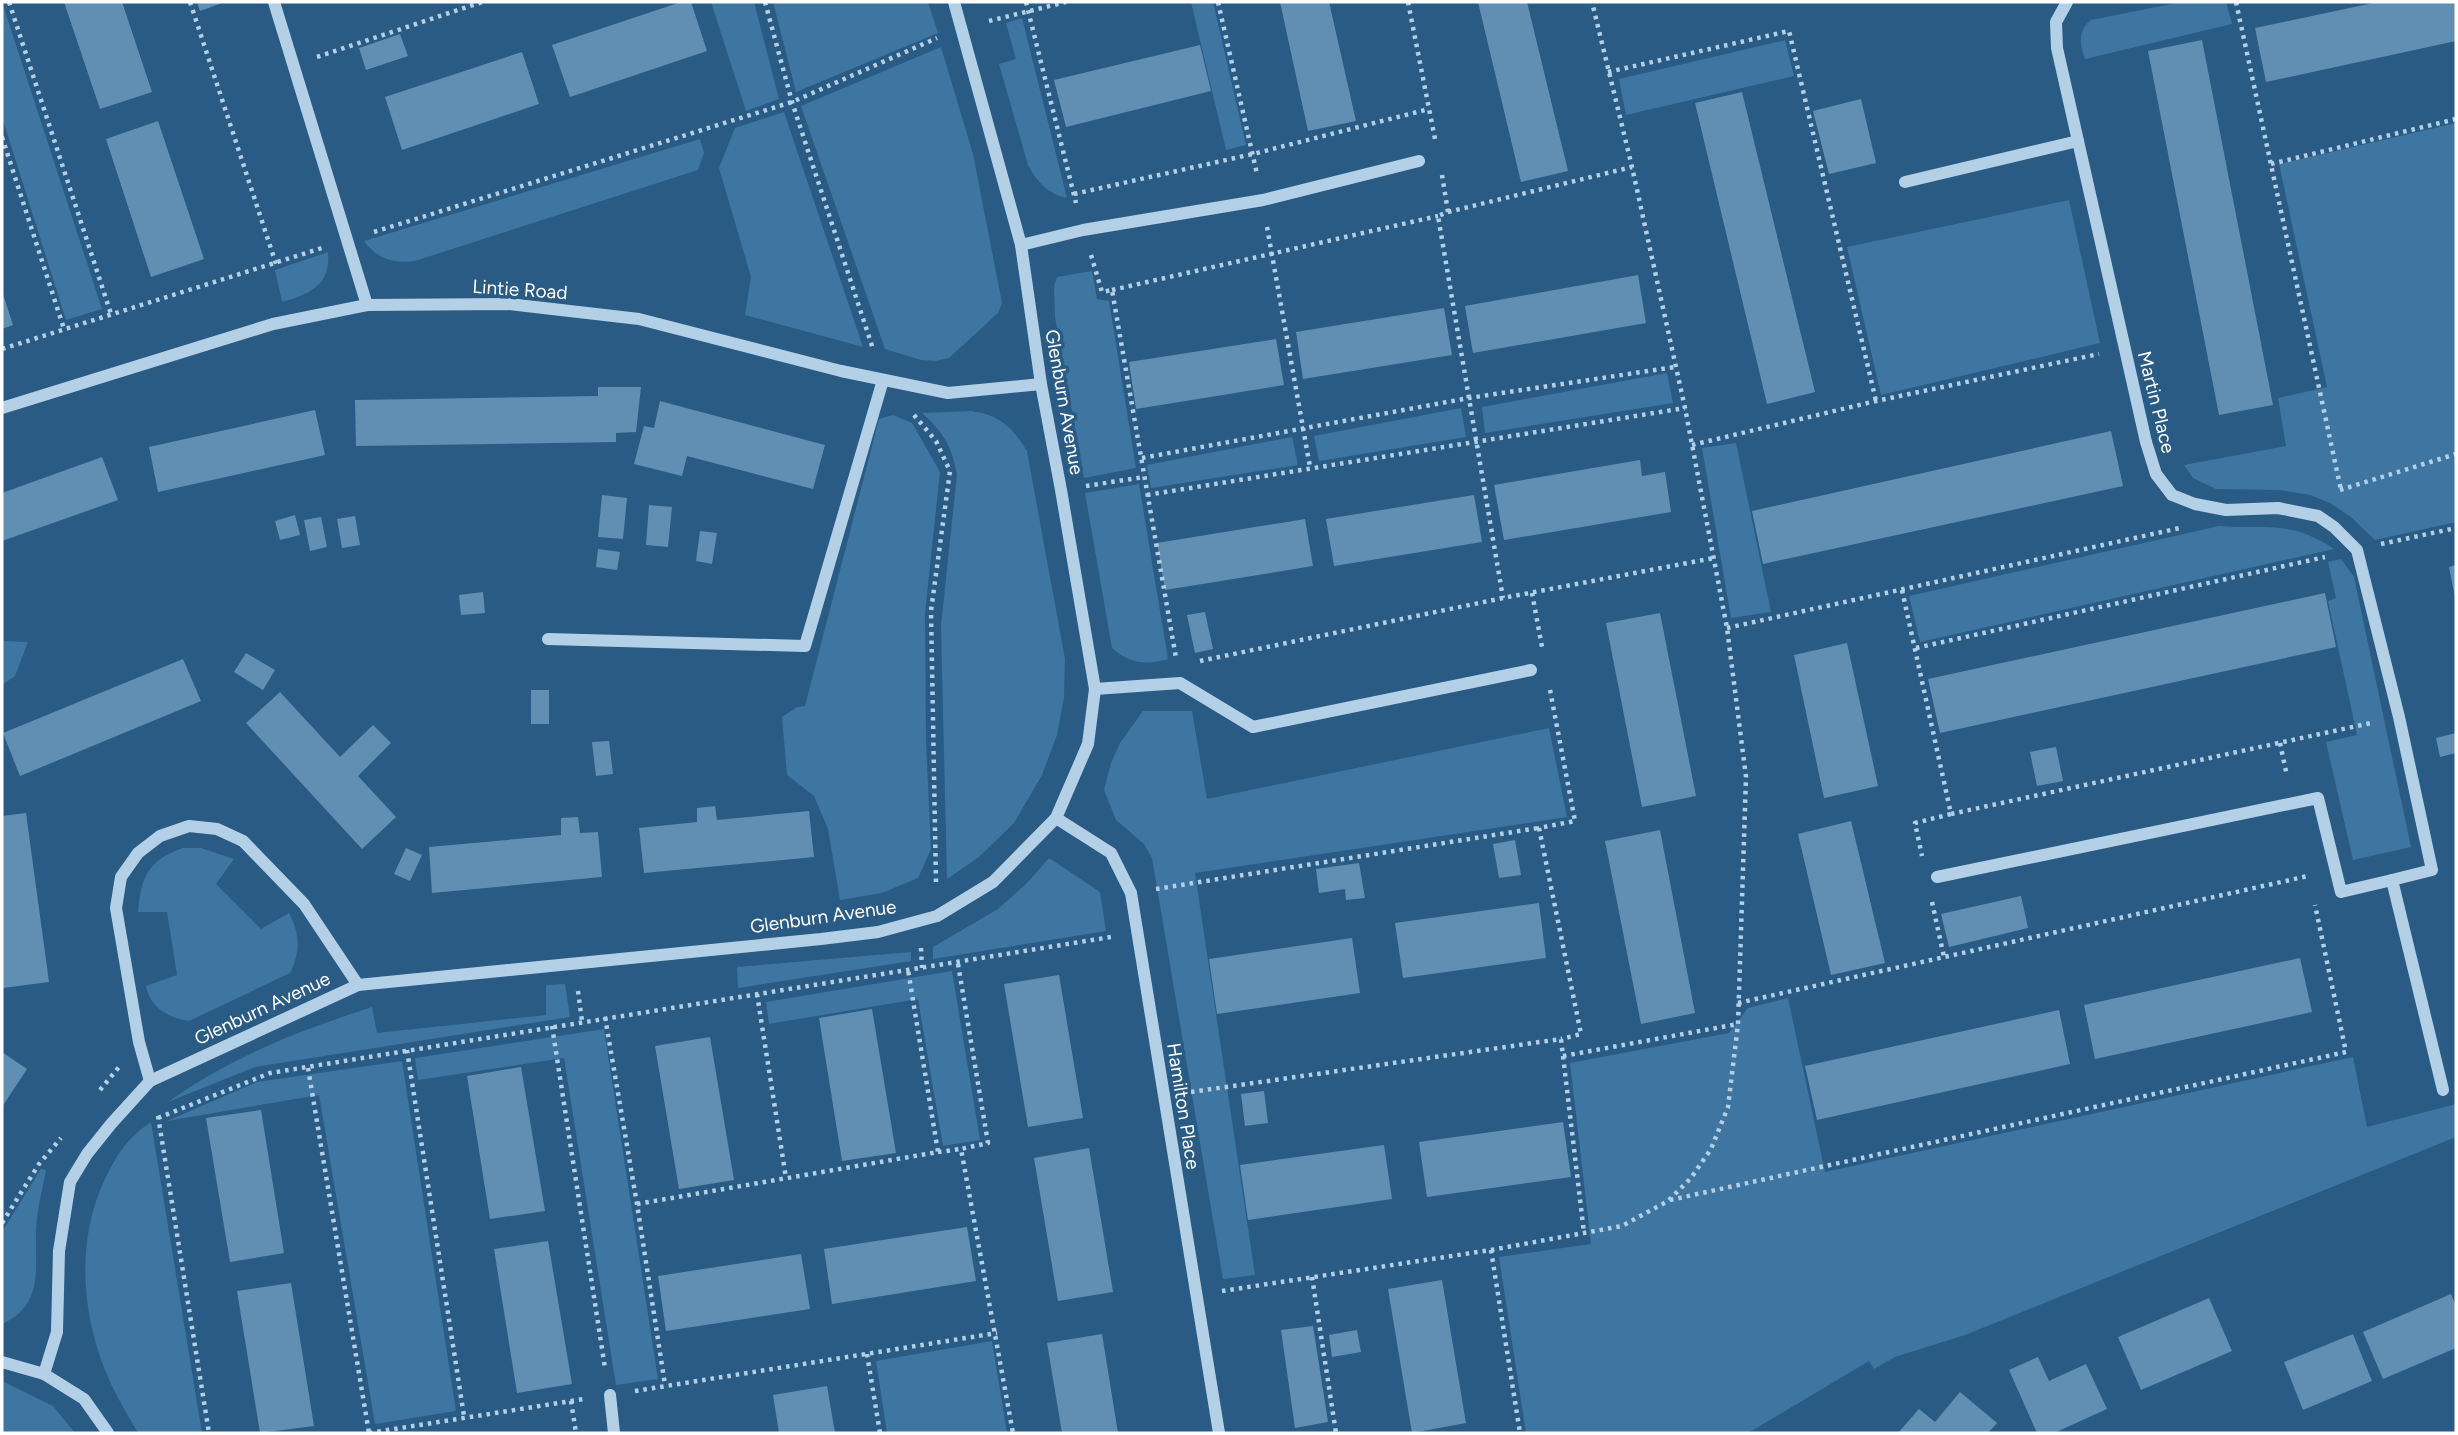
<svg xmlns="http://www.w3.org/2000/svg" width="2458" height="1435" font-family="Figtree,sans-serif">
<rect width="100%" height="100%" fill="#295b85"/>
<!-- green -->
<g fill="#3e75a1">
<polygon points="2,2 102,309 66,320 2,117"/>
<polygon points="711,2 754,2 779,99 746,111"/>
<polygon points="773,2 928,2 938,33 796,92"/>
<polygon points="1191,2 1213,2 1246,145 1226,150"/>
<path d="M2181,2h45l6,22 -147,35c-5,-14 -8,-28 6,-39z"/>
<path d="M1022,18l45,180c-19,-4 -30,-16 -39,-33l-29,-101 17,-5 -10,-36z"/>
<polygon points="1785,40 1794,76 1626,115 1619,79"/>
<polygon points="941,47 973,154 1002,303 998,313 949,358 935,361 921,360 885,349 801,106"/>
<polygon points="784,112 863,347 745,315 751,277 719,168 735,128"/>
<polygon points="2456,123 2456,522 2375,540 2351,517 2330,503 2310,495 2280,490 2216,489 2193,478 2184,465 2286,446 2278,398 2327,387 2279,164"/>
<path d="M700,139l4,14 -6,17 -283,91c-21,3 -38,-2 -51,-20z"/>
<polygon points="2069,200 2100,343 1881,395 1847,247"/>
<path d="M328,252c3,34 -19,42 -46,50l-7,-32z"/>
<polygon points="1092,271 1097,299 1109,301 1136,468 1084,478 1055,317 1054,286 1057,277"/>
<polygon points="1667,373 1673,403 1485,433 1482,407"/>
<polygon points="1461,408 1466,437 1319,461 1314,436"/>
<path d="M971,411c29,4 41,16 56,40l38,208 -1,39 -7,37 -15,40 -28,48 -35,34 -32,22 -6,-253 16,-152c-6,-29 -13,-41 -35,-61z"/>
<polygon points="893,415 912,423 940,472 925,613 926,742 931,849 918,878 882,893 840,900 828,829 814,796 787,775 782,717 797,707 805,706 879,419"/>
<polygon points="1292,437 1298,465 1151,488 1147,465"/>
<polygon points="1736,443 1771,612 1731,618 1702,448"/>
<path d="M1139,484l29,175c-22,7 -39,4 -56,-11l-27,-155z"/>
<path d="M2219,526c49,4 70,-7 115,23l-414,93 -11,-46z"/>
<polygon points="2341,559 2354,577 2411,847 2353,860 2326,742 2357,735 2328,601 2336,598 2328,562"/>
<polygon points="2,641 28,642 15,676 2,685"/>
<polygon points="1143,711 1192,711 1207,799 1549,728 1567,817 1195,873 1255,1275 1223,1279 1152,858 1144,844 1116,820 1104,790 1111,763 1120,743"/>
<path d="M183,848h18l33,11 -18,25 45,45 28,-16c11,21 12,38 1,60l-101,48c-20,-3 -39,-13 -43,-35l31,-11 -10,-63h-29c3,-35 10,-52 45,-64z"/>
<polygon points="1049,858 1100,892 1106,931 933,959 933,947 998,909 1027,883"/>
<polygon points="911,952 911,961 738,988 737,967"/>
<polygon points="952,971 980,1140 943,1146 918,999 769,1024 766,1002"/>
<path d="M565,984l5,33 -315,50 -87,35c61,-44 132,-72 204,-95l5,26 169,-18v-30z"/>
<polygon points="1788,998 1825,1172 2353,1057 2367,1127 2456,1104 2456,1137 1965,1335 1895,1357 1874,1369 1869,1361 1748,1433 1526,1433 1499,1257 1591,1244 1570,1063 1729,1033 1748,1008"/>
<polygon points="604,1029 658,1379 616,1385 564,1058 418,1080 415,1058"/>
<polygon points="402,1061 456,1411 375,1424 319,1095 167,1121 257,1082"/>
<path d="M151,1122l51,311h-64c-9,-15 -18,-31 -26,-47 -30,-63 -38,-143 -7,-207 13,-26 21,-40 46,-57z"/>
<path d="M41,1169l5,1c-3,16 -7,32 -9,48 -5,42 12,85 -35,106v-92z"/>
<polygon points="992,1341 1007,1433 887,1433 876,1361"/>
<polygon points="2,1381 53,1406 75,1433 2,1433"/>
</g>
<!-- building -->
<g fill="#618fb4">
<polygon points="64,2 122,2 152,92 100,109"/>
<polygon points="197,2 225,2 200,11"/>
<polygon points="681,2 691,2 707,51 570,97 552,45"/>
<polygon points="1280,2 1329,2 1356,121 1308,131"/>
<polygon points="1478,2 1527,2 1568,171 1521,182"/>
<polygon points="2378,2 2456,2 2456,41 2266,82 2255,28"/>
<polygon points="400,34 408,56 366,70 359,48"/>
<polygon points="2202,40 2273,405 2219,415 2148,51"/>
<polygon points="1200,45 1211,91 1066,127 1054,80"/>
<polygon points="522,52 539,104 402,150 385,97"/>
<polygon points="1742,92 1815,392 1767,404 1695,103"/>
<polygon points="1861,99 1876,163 1829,174 1813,111"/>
<polygon points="158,121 204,259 151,277 106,139"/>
<polygon points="1638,275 1646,323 1473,353 1465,306"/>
<polygon points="2,291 13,325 2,329"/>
<polygon points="1444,308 1452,355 1303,379 1296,332"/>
<polygon points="1276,339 1284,385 1136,409 1129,362"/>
<polygon points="598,387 641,387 636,432 616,433 616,442 356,446 355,400 598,396"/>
<polygon points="660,401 825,445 813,489 687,456 682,476 634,464 644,426 654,428"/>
<polygon points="315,410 325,455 158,492 149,447"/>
<polygon points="2111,431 2123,486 1763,564 1752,511"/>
<polygon points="102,457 118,500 2,541 2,493"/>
<polygon points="1640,460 1642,476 1665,472 1671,512 1504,540 1494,485"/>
<polygon points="602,495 627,498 623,539 598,537"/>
<polygon points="1474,495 1482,542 1334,566 1326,519"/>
<polygon points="649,505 672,507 668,547 646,545"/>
<polygon points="295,515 300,535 280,540 275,521"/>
<polygon points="355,516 360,545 342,548 337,519"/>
<polygon points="321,517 327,547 310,551 304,520"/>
<polygon points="1305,519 1313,566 1165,590 1157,543"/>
<polygon points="700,531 717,533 712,564 696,561"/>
<polygon points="598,549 620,552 617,570 596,567"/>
<polygon points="2456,565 2456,597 2455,597 2449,567"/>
<polygon points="483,592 485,613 461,615 459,595"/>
<polygon points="2325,593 2336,647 1940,733 1928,679"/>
<polygon points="1205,612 1213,649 1195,653 1187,615"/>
<polygon points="1660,613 1696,796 1642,807 1606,623"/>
<polygon points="1847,643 1878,786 1824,798 1794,655"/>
<polygon points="246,653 275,670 263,690 234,672"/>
<polygon points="183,659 201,701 20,776 3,733"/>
<rect x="531" y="690" width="18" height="34"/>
<polygon points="280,692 340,757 373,725 391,743 358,776 396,817 362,849 246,723"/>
<polygon points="2456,733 2456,753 2440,757 2436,738"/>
<polygon points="609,741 613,774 596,776 592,742"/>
<polygon points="2056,747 2063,781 2037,786 2030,752"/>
<polygon points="715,806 717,820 809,811 814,857 644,873 639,828 697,822 697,808"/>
<polygon points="26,813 49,982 3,988 2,816"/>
<polygon points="578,817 580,833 598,832 602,877 432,893 429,847 561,835 561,818"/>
<polygon points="1851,821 1885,963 1831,975 1798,834"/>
<polygon points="1660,830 1695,1013 1641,1024 1605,841"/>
<polygon points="1515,840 1521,875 1499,878 1493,844"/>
<polygon points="406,848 422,855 410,881 394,874"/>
<polygon points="1359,863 1365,898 1346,900 1345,889 1319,893 1316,869"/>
<polygon points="2021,896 2028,928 1949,947 1941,914"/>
<polygon points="1539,903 1546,958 1403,978 1395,923"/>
<polygon points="1352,938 1360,993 1217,1014 1209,959"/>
<polygon points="2300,958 2312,1012 2095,1059 2084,1005"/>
<polygon points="1059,975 1083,1118 1028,1127 1004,984"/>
<polygon points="872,1009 896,1153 842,1161 819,1018"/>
<polygon points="2059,1010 2070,1064 1817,1120 1805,1066"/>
<polygon points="710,1037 734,1180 679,1189 655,1046"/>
<polygon points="2,1052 27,1069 2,1107"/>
<polygon points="521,1067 545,1211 490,1219 467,1076"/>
<polygon points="1264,1091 1268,1123 1245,1126 1241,1094"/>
<polygon points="261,1110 284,1253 230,1262 206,1118"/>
<polygon points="1563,1122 1571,1177 1427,1197 1419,1142"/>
<polygon points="1384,1145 1392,1199 1248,1220 1240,1165"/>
<polygon points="1089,1148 1113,1292 1058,1301 1034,1158"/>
<polygon points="967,1227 976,1281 832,1304 824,1249"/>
<polygon points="548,1241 572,1384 517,1393 494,1249"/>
<polygon points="801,1254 810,1309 666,1331 658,1276"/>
<polygon points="1442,1280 1466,1423 1412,1433 1388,1289"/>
<polygon points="291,1283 314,1426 260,1433 237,1291"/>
<polygon points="2451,1294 2456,1306 2456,1348 2383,1379 2363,1332"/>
<polygon points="2209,1298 2232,1351 2141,1390 2118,1337"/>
<polygon points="1313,1326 1328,1422 1295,1428 1281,1330"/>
<polygon points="1357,1330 1361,1352 1332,1357 1329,1335"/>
<polygon points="1102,1334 1118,1433 1062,1433 1047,1343"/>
<polygon points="2353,1334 2372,1381 2303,1410 2284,1362"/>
<polygon points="2038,1357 2049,1381 2086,1364 2107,1409 2054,1433 2037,1433 2009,1370"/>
<polygon points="827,1386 835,1433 779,1433 773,1395"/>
<polygon points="1960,1392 1997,1423 1988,1433 1898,1433 1919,1409 1935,1422"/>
</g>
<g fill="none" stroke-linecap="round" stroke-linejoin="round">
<!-- path -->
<g stroke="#b4d0e7" stroke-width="4.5" stroke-dasharray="3.5 5" stroke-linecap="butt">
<polyline points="9,2 111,314"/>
<polyline points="190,2 276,264"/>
<polyline points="765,2 792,102 873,349"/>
<polyline points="1026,2 1076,203"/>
<polyline points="1218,2 1257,174"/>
<polyline points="1408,2 1435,139"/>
<polyline points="2236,2 2341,490"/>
<polyline points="989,21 1066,2"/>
<polyline points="317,57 482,2"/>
<polyline points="1608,72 1789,31 1876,401"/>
<polyline points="2,137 64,329"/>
<polyline points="2271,164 2456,119"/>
<polyline points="1442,175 1448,212 1438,216 1503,598"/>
<polyline points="1074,194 1253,154 1429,109"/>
<polyline points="1448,212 1632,167"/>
<polyline points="1267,227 1310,467"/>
<polyline points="374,232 792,102 937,38"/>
<polyline points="1091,255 1102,292 1112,290 1176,658"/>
<polyline points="1112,290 1438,216"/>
<polyline points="2,349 322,248"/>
<polyline points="914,415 936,441 950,471 931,611 936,883"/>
<polyline points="1692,445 1876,401 2099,354"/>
<polyline points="1142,458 1469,398 1675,367"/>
<polyline points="1086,486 1144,477"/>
<polyline points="2340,490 2456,454"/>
<polyline points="1147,495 1685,408"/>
<polyline points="2381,544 2456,528"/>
<polyline points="1902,590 1951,814 1915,823 1922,856"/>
<polyline points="1532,593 1542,647"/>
<polyline points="1727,628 2180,528"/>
<polyline points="1916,648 2325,557"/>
<polyline points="1200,661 1503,598 1714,558"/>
<polyline points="1550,690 1575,821 1539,828 1581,1034 1561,1039"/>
<polyline points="2280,743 2287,776"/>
<polyline points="1951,814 2371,723"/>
<polyline points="1156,889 1538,828"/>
<polyline points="1932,902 1944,957"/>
<polyline points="921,948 922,968"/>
<polyline points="958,964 988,1143 961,1149 1013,1433"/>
<polyline points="578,991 582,1021"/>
<polyline points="757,994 786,1178"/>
<polyline points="1738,1003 2308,876"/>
<polyline points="605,1017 637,1204 665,1385"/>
<polyline points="552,1026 605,1368"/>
<polyline points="407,1050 464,1416"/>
<polyline points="1563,1056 1738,1024"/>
<polyline points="308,1068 369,1433"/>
<polyline points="100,1090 119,1067"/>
<polyline points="1191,1092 1561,1039 1584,1233"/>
<polyline points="158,1116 209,1433"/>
<polyline points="158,1118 270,1073 1111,937"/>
<polyline points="938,1152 961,1149"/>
<polyline points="1670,1200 2346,1052 2315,905"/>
<polyline points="637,1204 938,1152 908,970"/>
<polyline points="2,1223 39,1164 61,1138"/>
<polyline points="1491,1250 1520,1433"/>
<polyline points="1312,1277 1336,1433"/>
<polyline points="1222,1291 1491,1250 1622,1226 1668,1201 1691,1178 1711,1149 1728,1107 1738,1024 1746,777 1727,628 1685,408 1632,167 1592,2"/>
<polyline points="867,1354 880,1433"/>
<polyline points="635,1391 997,1333"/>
<polyline points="571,1401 576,1433"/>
<polyline points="369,1433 584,1399"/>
</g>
<!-- minor -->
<g stroke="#b4d0e7" stroke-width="12">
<polyline points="274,2 367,305"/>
<polyline points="2067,2 2056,22 2057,48 2146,442 2156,474 2172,495 2195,504 2226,510 2278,508 2318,516 2334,527 2357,550 2399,717 2432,870 2392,880 2443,1090"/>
<polyline points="1905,182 2078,141"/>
<polyline points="1021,245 1083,230 1263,200 1419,161"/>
<polyline points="2,408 273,324 367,305 509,304 639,319 841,371 948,393 1041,384"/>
<polyline points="548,639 805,646 883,380"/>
<polyline points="1095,689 1180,683 1253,727 1531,670"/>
<polyline points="1056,818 1111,853 1131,893 1219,1433"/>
<polyline points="1937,877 2318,798 2341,892 2392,880"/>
<polyline points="150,1081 139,1042 116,908 121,877 138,853 160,836 189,826 217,829 243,841 304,904 358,985"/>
<polyline points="2,1362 44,1374 84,1399 108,1433"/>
<polyline points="44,1374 57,1332 59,1251 70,1182 87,1154 111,1124 150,1081 358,985 821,939 878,932 937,916 993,882 1056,818 1088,744 1095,689 1061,490 1041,384 1021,245 954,2"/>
<polyline points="610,1395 614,1433"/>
</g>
</g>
<g text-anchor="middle" stroke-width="7" stroke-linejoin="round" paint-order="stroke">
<!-- street labels -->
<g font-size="19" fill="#fff" stroke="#295b85">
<text transform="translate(520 289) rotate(4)" y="7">Lintie Road</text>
<text transform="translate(1065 402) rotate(80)" y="7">Glenburn Avenue</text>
<text transform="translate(2157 402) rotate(76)" y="7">Martin Place</text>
<text transform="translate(823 916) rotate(-8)" y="7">Glenburn Avenue</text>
<text transform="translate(262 1008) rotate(-25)" y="7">Glenburn Avenue</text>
<text transform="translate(1184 1106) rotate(81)" y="7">Hamilton Place</text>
</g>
</g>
<!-- border -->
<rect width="2458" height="1435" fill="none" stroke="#ffffff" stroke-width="7"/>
</svg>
